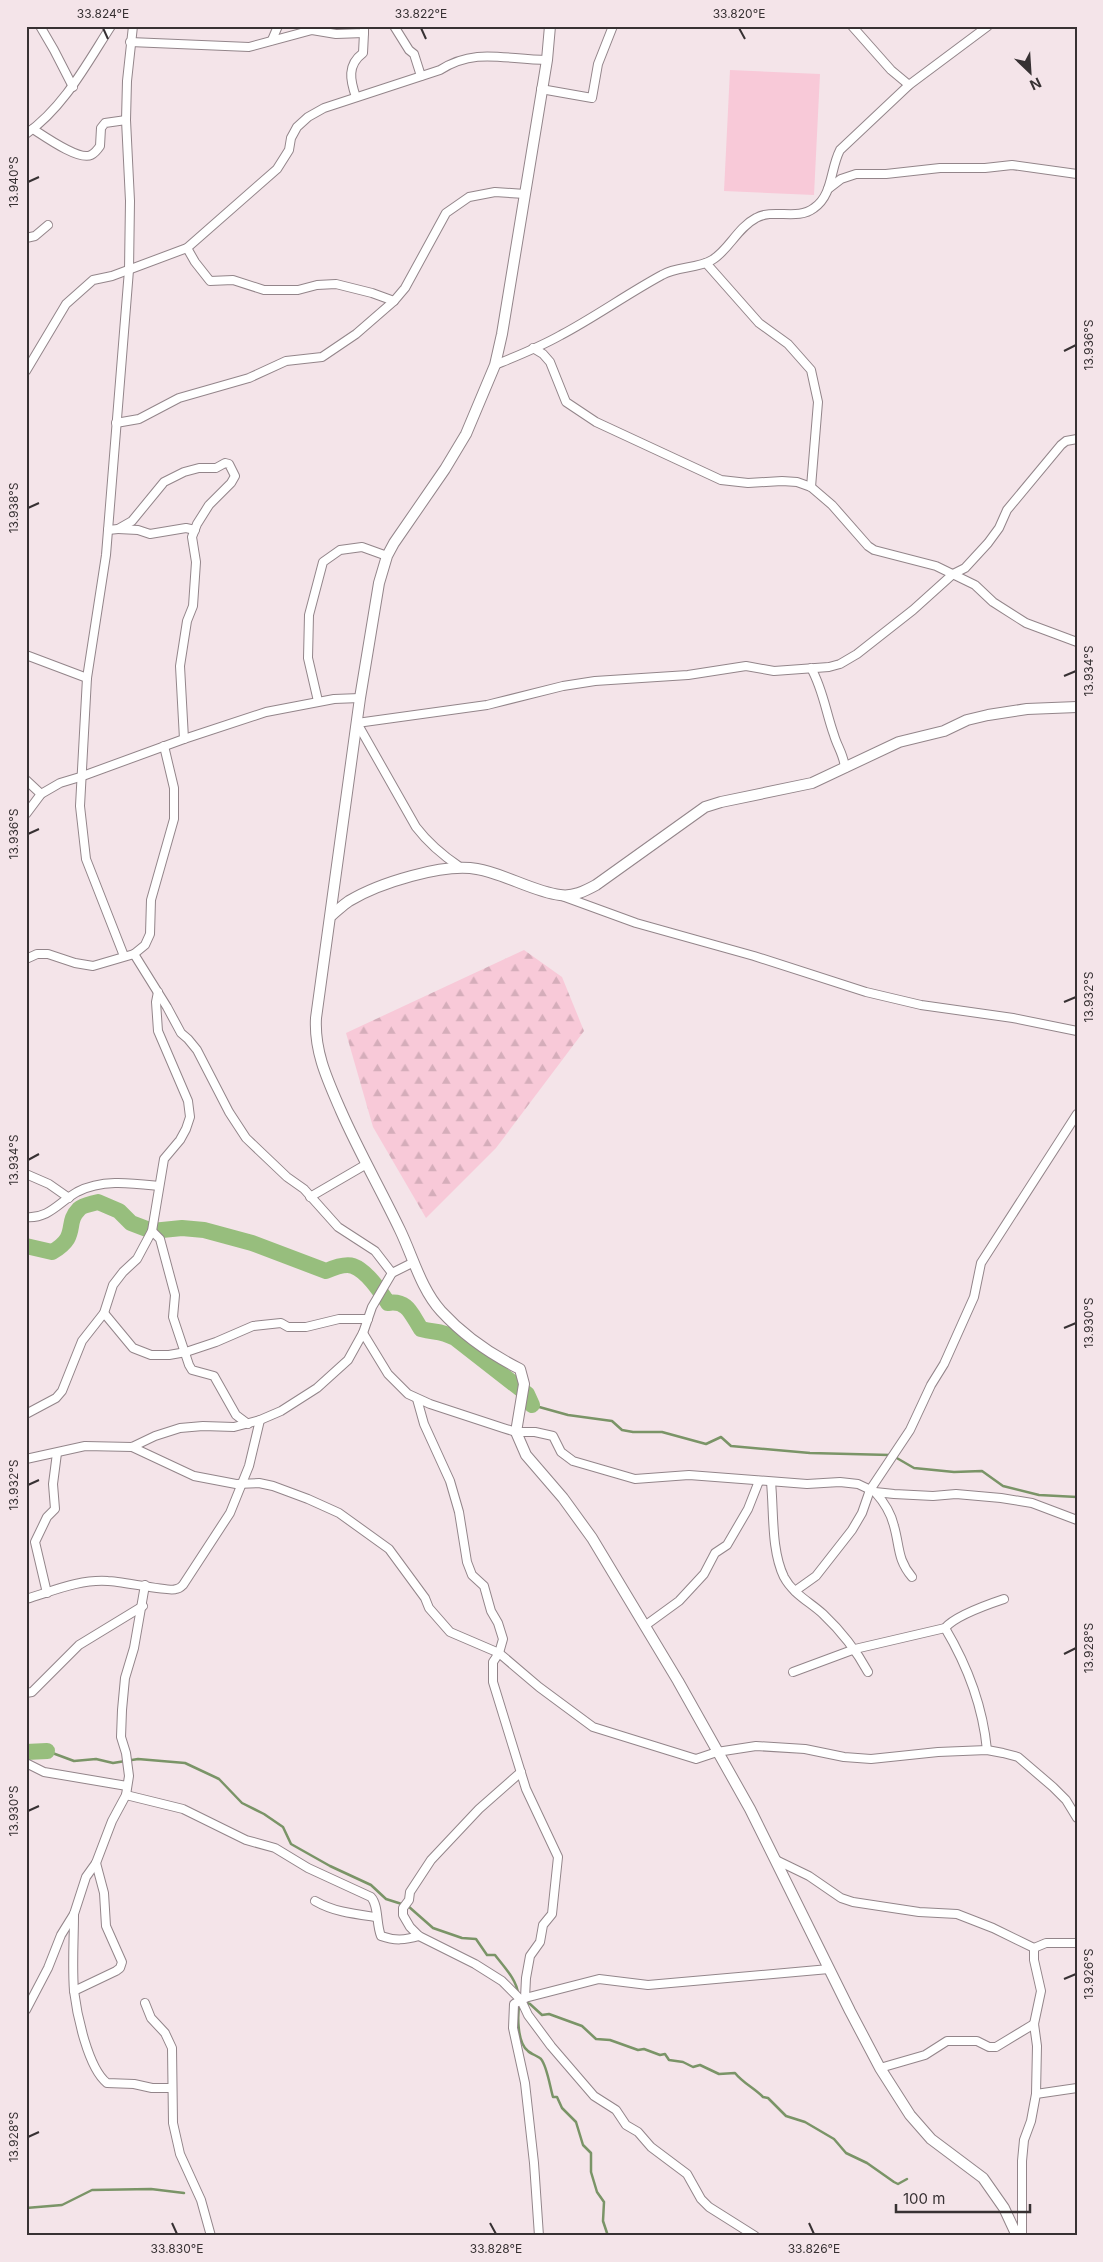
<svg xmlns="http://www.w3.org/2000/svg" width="1103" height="2262" font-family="Inter,sans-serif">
<defs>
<pattern id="forest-firs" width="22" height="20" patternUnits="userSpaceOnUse" patternTransform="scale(1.25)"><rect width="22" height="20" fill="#f8c9d8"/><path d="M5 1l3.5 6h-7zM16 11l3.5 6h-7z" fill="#d5adba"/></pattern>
</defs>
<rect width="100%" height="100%" fill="#f4e4e9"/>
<!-- grass -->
<polygon fill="#f8c9d8" points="730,70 820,74 814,195 724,191"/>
<!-- forest -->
<polygon fill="url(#forest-firs)" points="524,950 562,977 584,1031 496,1148 426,1218 373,1127 346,1033"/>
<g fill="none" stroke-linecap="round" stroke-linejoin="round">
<!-- stream -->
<g stroke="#7a9467" stroke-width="2.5">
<polyline points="532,1405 568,1415 612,1421 622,1430 633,1432 662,1432 706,1444 721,1437 731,1446 810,1453 890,1455"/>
<polyline points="895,1457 914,1468 954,1472 982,1471 1003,1486 1039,1495 1077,1497"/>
<path d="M47,1751l27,10 22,-2 17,4 25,-4 47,4 34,16 23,24 22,11 19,13 8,17 39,22 41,19 15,14 22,7 25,22 29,10 14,1 11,16h8c9,12 22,25 23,39"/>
<path d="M520,2002c-3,12 -3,41 8,49 3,3 10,5 13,8 6,7 9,28 12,38h4l5,11 14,14 7,23 8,8v19l6,20 7,10 -1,19 5,15"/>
<path d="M524,2002l6,2 12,11 7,-1 33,12 14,13 14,1 28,10 6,-1 16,6 5,-1 4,6 14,2 10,5 7,-2 19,9 16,-1c8,10 19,15 28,24l5,1 18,18 19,6 29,17 12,14 21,10 27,19 4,2 9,-5"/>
<polyline points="26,2208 62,2205 92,2190 151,2189 184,2193"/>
</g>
<!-- river -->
<g stroke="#97be7d" stroke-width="16">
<path d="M26,1246l26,6c28,-16 12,-28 27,-43 4,-4 13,-5 19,-7l21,9 12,12 21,8 30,-3 22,2 48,13 74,28c7,-3 19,-8 27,-5 14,5 27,25 35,37 20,-3 23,11 33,26 15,4 19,1 34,9l72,56 5,11"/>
<polyline points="26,1752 47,1751"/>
</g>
<defs>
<g id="minor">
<polyline points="40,26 54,50 73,87"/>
<polyline points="394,26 409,50 414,54 421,76"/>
<polyline points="852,26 891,70 909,85"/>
<polyline points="272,40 278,26"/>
<polyline points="130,42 249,47 312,30 336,34 364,33 364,26"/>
<polyline points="541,89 592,98 598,64 613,26"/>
<path d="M356,97c-6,-17 -9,-32 7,-44l1,-20"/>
<path d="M33,129c11,7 46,32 58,26 4,-2 7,-6 9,-9l1,-18 4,-5 21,-3"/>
<path d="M26,134c38,-27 60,-69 85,-108"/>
<polyline points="828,189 841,179 856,174 886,174 940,168 985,168 1012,165 1077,174"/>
<polyline points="26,238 35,236 48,225"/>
<polyline points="187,248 195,262 210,281 233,280 264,290 298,290 317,285 336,284 372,293 394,301"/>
<polyline points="706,263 759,323 788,344 811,370 818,402 811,487"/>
<polyline points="533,348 543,354 550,362 566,402 596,422 721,480 748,483 782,481 797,482 811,487 832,505 868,546 874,550 936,566 975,585 993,602 1026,623 1077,642"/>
<path d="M495,365c22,-9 45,-18 66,-30 34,-18 66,-41 101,-60 15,-9 35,-6 50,-15 17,-10 25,-32 44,-42 18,-10 41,3 58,-10 19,-13 16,-39 26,-58l69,-65 79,-59"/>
<path d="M26,371l40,-67 27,-24 19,-4 75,-28 90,-79 12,-19 2,-12 6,-11 11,-10 16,-9 116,-38c36,-23 66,-10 107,-10"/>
<polyline points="116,423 139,419 179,398 249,378 286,361 322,357 356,334 394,301 405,288 446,213 469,197 495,192 525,194"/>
<polyline points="118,529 138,530 150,534 186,528 195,530"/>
<polyline points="108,530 118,529 132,521 164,482 184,472 199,468 216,468 225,463 229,464 235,476 231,483 209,505 197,524 192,537 196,562 193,606 187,621 180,666 184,739"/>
<polyline points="26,655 87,678"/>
<path d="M811,668c12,21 15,45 23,67 3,11 10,20 11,33"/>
<polyline points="318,701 308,658 309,615 323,562 340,550 362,547 387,556"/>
<polyline points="26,780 41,794"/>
<polyline points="26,814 41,794 60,783 80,777 184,739 266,712 334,699 360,698"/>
<path d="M460,867c-18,-12 -31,-23 -44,-40l-59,-104 130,-18 76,-19 32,-5 93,-6 58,-9 28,5 55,-4 11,-3 17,-10 56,-44 40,-36 12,-6 23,-25 11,-15 8,-18 54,-65 5,-4 11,-2"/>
<polyline points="562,896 636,923 754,956 866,992 921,1005 1013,1018 1077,1031"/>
<polyline points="134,954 167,1007 181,1033 188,1039 197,1050 229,1112 246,1138 287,1177 304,1189 338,1227 375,1251 392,1273"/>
<polyline points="124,956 86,859 80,806 87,678 106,555 129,270 130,201 126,120 127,81 133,26"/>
<polyline points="26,959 37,954 48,954 75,963 93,966 134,954 145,945 150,934 151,900 174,819 174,788 164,746"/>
<polyline points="26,1174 49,1184 69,1198"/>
<polyline points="310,1197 365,1165"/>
<path d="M26,1217c23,2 33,-15 51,-25 25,-13 54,-9 81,-6"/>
<polyline points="152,1231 160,1239 175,1295 173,1317 189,1365 192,1370 214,1376 236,1415 248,1424"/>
<polyline points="104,1313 133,1348 151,1355 169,1355 186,1352 216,1342 253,1326 281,1323 288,1327 306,1327 339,1319 368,1319"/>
<polyline points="363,1333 388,1374 408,1394 430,1404 503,1428 516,1432 535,1432 553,1436 561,1452 573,1461 635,1479 689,1475 807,1484 840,1482 858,1484 875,1492 894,1494 933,1496 956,1494 1001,1498 1032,1503 1077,1520"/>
<polyline points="417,1399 424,1424 450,1481 459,1512 467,1562 472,1575 484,1586 491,1611 498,1623 503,1639 499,1653 493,1662 493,1682 526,1789 558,1857 552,1914 543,1925 540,1942 530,1956 526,1978 525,1998"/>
<polyline points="26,1414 56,1398 62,1391 82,1341 104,1313 113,1285 123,1272 137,1259 152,1231 164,1159 180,1140 186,1129 190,1117 188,1101 158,1031 156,1002 158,992"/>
<polyline points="132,1447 194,1476 236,1484 259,1483 273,1486 308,1499 339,1513 389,1549 425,1598 429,1608 450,1632 499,1653 539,1687 593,1727 696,1759 717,1752 756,1746 805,1749 844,1757 871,1759 938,1752 987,1750 1003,1753 1018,1757 1053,1787 1066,1800 1077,1818"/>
<polyline points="26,1459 85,1446 132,1447 155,1436 180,1428 203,1426 234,1427 260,1420 281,1411 317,1388 348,1360 363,1333 372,1307 392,1273 414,1262"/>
<path d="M771,1482c3,31 0,68 13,95 9,17 26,25 39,37 18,17 33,36 45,58"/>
<path d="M875,1492c9,10 16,21 19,34 6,21 3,33 18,51"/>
<polyline points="795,1591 816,1576 852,1530 862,1513 870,1490 910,1430 931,1385 944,1364 974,1297 981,1263 1077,1114"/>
<polyline points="47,1593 35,1542 47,1517 55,1509 53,1484 57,1453"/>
<path d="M26,1599c27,-8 54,-20 82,-18 12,0 62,11 68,8 3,0 5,-2 7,-4l47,-72 19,-47 11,-46"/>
<polyline points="646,1625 679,1601 704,1574 715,1553 727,1545 748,1509 759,1481"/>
<path d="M945,1628c22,37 38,80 42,122"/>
<path d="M793,1672l62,-23 90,-21c10,-12 44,-24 59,-29"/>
<polyline points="26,1693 32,1692 79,1645 143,1606"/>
<polyline points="26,1763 44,1772 127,1786"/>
<polyline points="521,1772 479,1809 431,1860 410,1892 409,1900 403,1908 403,1915 410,1927 419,1936 475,1964 502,1981 521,2000 528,2015 551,2046 594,2096 616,2110 626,2125 638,2132 651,2147 687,2174 701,2199 709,2207 755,2236"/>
<path d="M126,1795l57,14 63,31 29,8 33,20 63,29c8,9 5,27 10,39 14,5 24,4 38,0"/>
<polyline points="776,1860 809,1876 841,1898 853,1902 919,1912 957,1914 993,1928 1034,1948"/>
<path d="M315,1901c19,11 39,13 61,16"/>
<path d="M74,1914c0,25 -2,51 0,77 3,24 14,77 33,92l27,1 18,4h20"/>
<polyline points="74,1991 116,1971 120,1968 122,1962 106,1926 104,1893 96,1863"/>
<polyline points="145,2003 151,2018 165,2033 172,2048 173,2123 180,2154 201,2200 211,2236"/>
<polyline points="26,2010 48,1968 61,1935 74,1914 86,1877 96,1863 112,1821 126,1795 129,1776 126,1753 121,1737 122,1710 125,1678 134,1648 145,1585"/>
<polyline points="880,2068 925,2055 947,2041 977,2041 989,2047 996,2047 1034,2024"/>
<polyline points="1036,2094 1077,2088"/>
<polyline points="539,2236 534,2163 525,2083 513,2028 514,2004 525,1998 599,1979 648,1985 829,1969"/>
<polyline points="1022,2236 1022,2161 1024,2140 1031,2121 1036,2094 1037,2046 1034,2024 1041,1991 1034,1960 1034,1948 1046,1943 1077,1943"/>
</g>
<g id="tertiary">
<path d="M550,26l-3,34 -45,274 -7,31 -29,69 -21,35 -51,74 -7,13 -8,27 -19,115 -44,320c-2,34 12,63 25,93 18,41 40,79 59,119 13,27 21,59 41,81 23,25 49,43 79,58l4,15 -8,48 10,23 37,43 29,40 86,143 72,128 100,202 30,57 30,47 21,24 52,39 21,30 13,28"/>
<path d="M332,915c5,-4 11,-10 17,-14 30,-18 94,-38 128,-32 26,4 57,23 83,26 13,2 25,-4 36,-10l109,-78 16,-5 91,-19 87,-41 45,-11 23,-11 21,-5 39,-6 50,-2"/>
</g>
</defs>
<!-- minor casing -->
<use href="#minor" stroke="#93858a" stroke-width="10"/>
<!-- tertiary casing -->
<use href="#tertiary" stroke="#93858a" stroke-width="12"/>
<!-- minor -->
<use href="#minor" stroke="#fff" stroke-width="8"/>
<!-- tertiary -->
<use href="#tertiary" stroke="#fff" stroke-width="10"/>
</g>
<!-- ticks -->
<path fill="none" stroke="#373133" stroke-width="2" d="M103,28l5,11M421,28l5,11M739,28l6,11M28,182l11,-5M1064,351l12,-6M28,508l11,-5M1064,676l12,-5M28,834l11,-5M1064,1002l12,-5M28,1160l11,-6M1064,1328l12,-5M28,1485l11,-5M1064,1654l12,-6M28,1811l11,-5M1064,1979l12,-5M28,2137l11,-5M172,2223l5,11M490,2223l6,11M809,2223l5,11"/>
<!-- border -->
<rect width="1103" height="2262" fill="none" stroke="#f4e4e9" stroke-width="55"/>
<!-- north arrow -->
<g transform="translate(1030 72) rotate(155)" stroke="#f4e4e9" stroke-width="4" paint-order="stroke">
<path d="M0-4L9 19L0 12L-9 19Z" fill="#373133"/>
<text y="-8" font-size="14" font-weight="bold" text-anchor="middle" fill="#373133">N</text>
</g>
<!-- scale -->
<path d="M896 2204v8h134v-8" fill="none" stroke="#373133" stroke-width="2.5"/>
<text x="903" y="2204" font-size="15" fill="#373133" stroke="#f4e4e9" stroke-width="4" paint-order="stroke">100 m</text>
<rect x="28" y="28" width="1048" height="2206" fill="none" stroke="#373133" stroke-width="2"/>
<g font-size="12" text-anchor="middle" fill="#373133">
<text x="103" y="18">33.824°E</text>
<text x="421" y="18">33.822°E</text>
<text x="739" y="18">33.820°E</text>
<text transform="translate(14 182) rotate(-90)" y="4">13.940°S</text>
<text transform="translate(1089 345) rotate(-90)" y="4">13.936°S</text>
<text transform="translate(14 508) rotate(-90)" y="4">13.938°S</text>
<text transform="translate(1089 671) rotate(-90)" y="4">13.934°S</text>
<text transform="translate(14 834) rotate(-90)" y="4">13.936°S</text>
<text transform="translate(1089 997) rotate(-90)" y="4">13.932°S</text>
<text transform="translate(14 1160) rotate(-90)" y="4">13.934°S</text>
<text transform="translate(1089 1323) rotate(-90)" y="4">13.930°S</text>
<text transform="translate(14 1485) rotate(-90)" y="4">13.932°S</text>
<text transform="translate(1089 1648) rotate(-90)" y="4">13.928°S</text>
<text transform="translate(14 1811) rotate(-90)" y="4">13.930°S</text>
<text transform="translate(1089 1974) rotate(-90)" y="4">13.926°S</text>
<text transform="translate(14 2137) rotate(-90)" y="4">13.928°S</text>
<text x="177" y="2253">33.830°E</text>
<text x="496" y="2253">33.828°E</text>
<text x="814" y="2253">33.826°E</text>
</g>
</svg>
